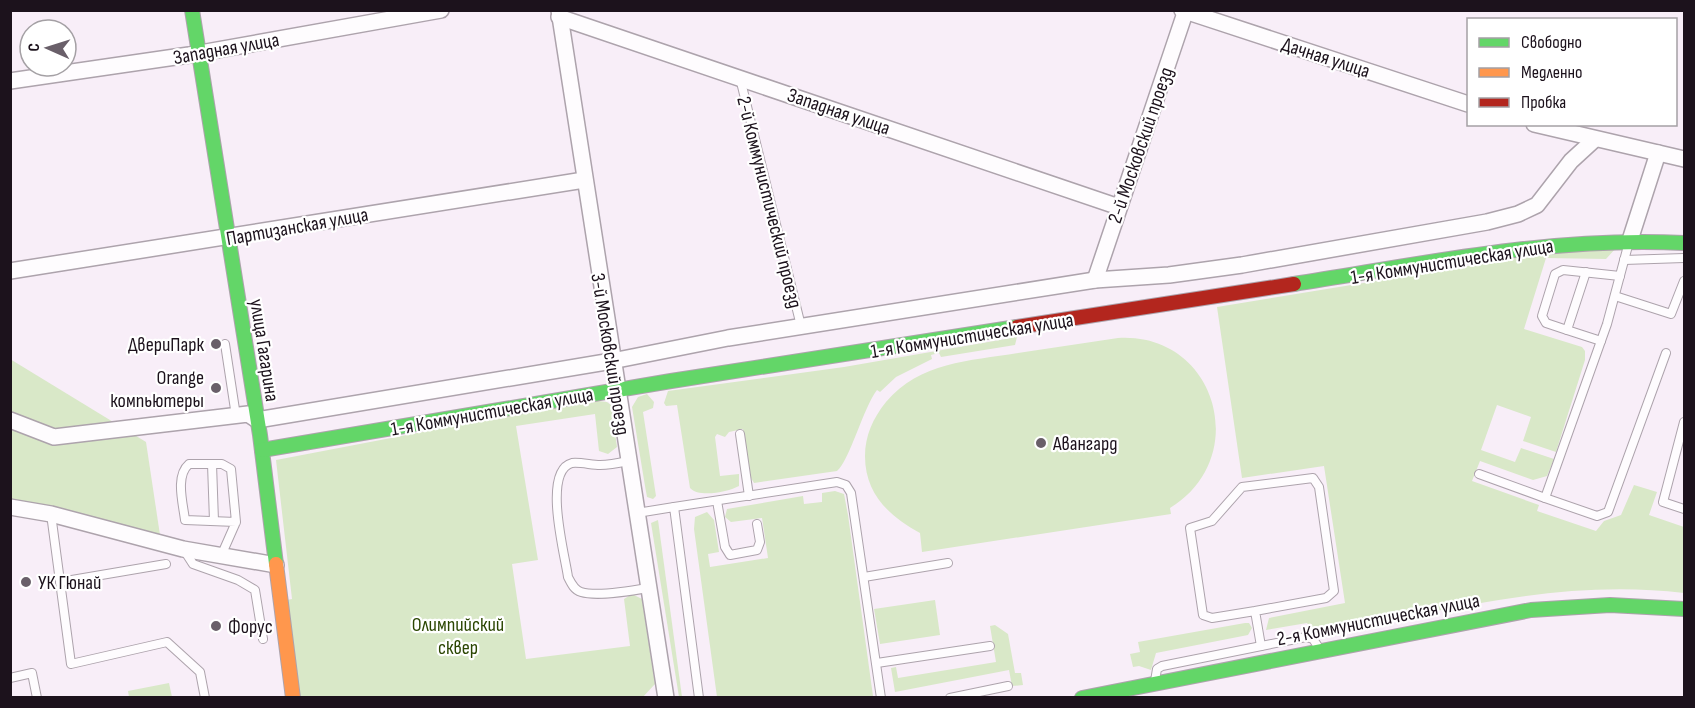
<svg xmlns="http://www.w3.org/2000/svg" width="1695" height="708" font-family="'Sofia Sans Condensed',sans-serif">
<rect width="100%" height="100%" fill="#f8eef8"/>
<!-- green -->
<g fill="#d9e8c8">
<path d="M1616,248l-10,11 -60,-1 -22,71 58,18 3,4v9l-29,92 -33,-11 8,-24 -34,-12 -16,45 34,12 6,-14 33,11 -7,17 -14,4 -53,-19 -8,20 67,24 -2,6 59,20 8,-10 17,-6 13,-30 23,7 -8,23 35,12v66c-126,-15 -241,19 -364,40l-6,-1 -7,-9 -41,7 3,-12 76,-15 -21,-137 -82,12 -25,-171 324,-53z"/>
<path d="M1017,337l-2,8 -74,12 -2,-4 -8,2 1,4 -36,18 -16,15 -3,-2c-13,16 -28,72 -40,81l-83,12 -3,-5 -8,-49 -14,3 -4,5 -8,-3 -2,3 5,39 19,-2v12c-11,6 -40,12 -49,2l-13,-83 -11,1 -2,-3 4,-12 176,-24z"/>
<path d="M1118,338c98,-6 135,119 52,170l1,6 -249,38 -2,-19c-31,-17 -55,-39 -55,-77 0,-20 8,-38 21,-54 34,-40 83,-41 132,-49 33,-5 67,-10 100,-15z"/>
<polygon points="10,359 146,442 160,535 11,502"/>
<polygon points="647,394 654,402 653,408 643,412 656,496 653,499 647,497 645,486 632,407 638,397"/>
<polygon points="589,400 607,402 611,405 617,447 608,454 599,451 595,414 516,426 538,560 512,564 526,659 630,646 624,599 632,594 642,599 655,684 642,698 298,697 281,601 292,599 276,460"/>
<polygon points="835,491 844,494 848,515 873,696 717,697 694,529 695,517 707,512 714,520 719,552 708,554 710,567 768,558 762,518 731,522 725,517 727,509 803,496 804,504 822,502 822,493"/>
<polygon points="658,520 682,697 679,697 651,523"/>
<polygon points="935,600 940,635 880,644 874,609"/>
<polygon points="1245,623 1249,623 1252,628 1248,635 1156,653 1151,670 1139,666 1133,667 1130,654 1140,652 1138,642"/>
<polygon points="995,625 1008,634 1015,673 1021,673 1023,685 1012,686 1009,670 895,692 891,668 896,667 898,678 996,662 990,626"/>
<polygon points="169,683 172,697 129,697 128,691"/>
</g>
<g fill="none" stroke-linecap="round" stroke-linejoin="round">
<defs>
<g id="lane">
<polyline points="740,78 801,326"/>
<polyline points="1629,242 1607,324 1545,498 1597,516 1608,512 1666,353"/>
<polyline points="1624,260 1684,258"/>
<polyline points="1586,272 1567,330 1601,341"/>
<polyline points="1615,296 1671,314 1684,281"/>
<polyline points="1567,330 1546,323 1542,316 1555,274 1563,270 1620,276"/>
<polyline points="225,344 236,416"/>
<polyline points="1684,422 1663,502 1684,509"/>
<polyline points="740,434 749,496"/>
<path d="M628,461c-9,2 -19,4 -28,4 -8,0 -20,-3 -28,-2 -30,8 -7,92 -4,114 3,6 6,13 13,15 16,5 50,-1 67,-4"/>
<polyline points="212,464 214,521"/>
<polyline points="1479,474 1545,498"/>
<polyline points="717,501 725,547 730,555 757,550 760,542 757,524"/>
<polyline points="674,507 837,482 846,485 851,493 881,698"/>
<polyline points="637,513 674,507 699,698"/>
<polyline points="51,514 71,664 167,642 200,672 205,698"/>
<polyline points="184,550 193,564 238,580 255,590 263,639"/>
<path d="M221,556l15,-34 -5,-53 -9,-5h-33c-14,12 -6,39 -4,56l51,2"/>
<polyline points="864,577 948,563"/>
<polyline points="60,582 166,564"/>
<polyline points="1255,611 1326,598 1334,591 1319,487 1313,478 1242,487 1212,521 1190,528 1203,615 1212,618 1255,611 1261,646"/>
<polyline points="877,663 990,646"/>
<polyline points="10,678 32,673 37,698"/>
<polyline points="1155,681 1157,669 1162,666 1306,637 1313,639 1319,648"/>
<polyline points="950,698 1008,686"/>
</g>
<g id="street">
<polyline points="559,10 666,698"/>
<polyline points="1182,10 1468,104"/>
<polyline points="559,17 1119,207"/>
<polyline points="10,81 189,55 441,10"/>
<polyline points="1534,124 1684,159"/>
<polyline points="1630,240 1658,153"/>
<polyline points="10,271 584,180"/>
<polyline points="1095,280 1186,10"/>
<polyline points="10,420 54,437 248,414 257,420 612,361 728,338 1095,280 1169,275 1242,265 1487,222 1518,214 1537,205 1571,161 1595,139"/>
<polyline points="10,507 51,514 183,549 276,565"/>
</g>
<g id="fast">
<polyline points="192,10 260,435 276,564"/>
<path d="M1294,284c129,-20 258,-48 390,-41"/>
<polyline points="262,450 671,381 1017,327"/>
<polyline points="1082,698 1531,610 1610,605 1684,609"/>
</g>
<polyline id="slow" points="276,564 293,698"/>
<polyline id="jam" points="1017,327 1294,284"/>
</defs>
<!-- lane casing -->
<use href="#lane" stroke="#ada3ac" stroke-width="10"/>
<!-- street casing -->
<use href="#street" stroke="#ada3ac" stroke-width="18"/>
<!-- fast casing -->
<use href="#fast" stroke="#ada3ac" stroke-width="16"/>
<!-- slow casing -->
<use href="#slow" stroke="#ada3ac" stroke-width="16"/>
<!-- jam casing -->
<use href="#jam" stroke="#ada3ac" stroke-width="16"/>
<!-- lane -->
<use href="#lane" stroke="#fefcfe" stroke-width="8"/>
<!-- street -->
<use href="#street" stroke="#fefcfe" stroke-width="15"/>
<!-- fast -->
<use href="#fast" stroke="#63d668" stroke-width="14"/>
<!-- slow -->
<use href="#slow" stroke="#ff974d" stroke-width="14"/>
<!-- jam -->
<use href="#jam" stroke="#b3261e" stroke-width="14"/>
</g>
<!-- markers -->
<g fill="#695f69" stroke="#fff" stroke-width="2">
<circle cx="216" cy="344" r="6"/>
<circle cx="216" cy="388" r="6"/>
<circle cx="1041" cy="443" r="6"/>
<circle cx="26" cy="582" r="6"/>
<circle cx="216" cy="626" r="6"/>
</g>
<g text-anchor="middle" stroke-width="4.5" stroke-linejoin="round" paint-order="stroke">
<!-- street labels -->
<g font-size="20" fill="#1c121c" stroke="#fff">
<text transform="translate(226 48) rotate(-10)" y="7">Западная улица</text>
<text transform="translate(1326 57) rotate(18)" y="7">Дачная улица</text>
<text transform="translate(839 111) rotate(19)" y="7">Западная улица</text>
<text transform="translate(1140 145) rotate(-71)" y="7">2-й Московский проезд</text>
<text transform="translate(770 202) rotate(76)" y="7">2-й Коммунистический проезд</text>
<text transform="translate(297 226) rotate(-10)" y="7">Партизанская улица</text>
<text transform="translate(1452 261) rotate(-9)" y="7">1-я Коммунистическая улица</text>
<text transform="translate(972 335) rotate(-9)" y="7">1-я Коммунистическая улица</text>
<text transform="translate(265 350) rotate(81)" y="7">улица Гагарина</text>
<text transform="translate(611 354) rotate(81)" y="7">3-й Московский проезд</text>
<text transform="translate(492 411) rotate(-10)" y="7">1-я Коммунистическая улица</text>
<text transform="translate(1378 619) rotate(-11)" y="7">2-я Коммунистическая улица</text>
</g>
<!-- poi labels -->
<g font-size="20" fill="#1c121c" stroke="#fff" text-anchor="start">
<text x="204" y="351" text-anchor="end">ДвериПарк</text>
<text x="204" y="384" text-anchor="end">Orange<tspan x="204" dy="23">компьютеры</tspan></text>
<text x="1053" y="450">Авангард</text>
<text x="38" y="589">УК Гюнай</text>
<text x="228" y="633">Форус</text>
</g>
<!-- park labels -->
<g font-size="20" fill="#2b4602" stroke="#fff">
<text x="458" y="631">Олимпийский<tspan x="458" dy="23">сквер</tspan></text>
</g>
</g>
<!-- border -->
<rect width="1695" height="708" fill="none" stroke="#1c121c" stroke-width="24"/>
<!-- legend -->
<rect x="1467" y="18" width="210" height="108" fill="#ffffff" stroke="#a4a0a4" stroke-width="1.5"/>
<rect x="1479" y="38" width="30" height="9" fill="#63d668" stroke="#a4a0a4" stroke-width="1.5"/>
<text x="1521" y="48" font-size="18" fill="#1c121c">Свободно</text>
<rect x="1479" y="68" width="30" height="9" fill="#ff974d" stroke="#a4a0a4" stroke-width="1.5"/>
<text x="1521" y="78" font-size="18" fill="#1c121c">Медленно</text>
<rect x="1479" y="98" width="30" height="9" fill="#b3261e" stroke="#a4a0a4" stroke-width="1.5"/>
<text x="1521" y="108" font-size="18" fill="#1c121c">Пробка</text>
<!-- north arrow -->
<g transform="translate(48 48) rotate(273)"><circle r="28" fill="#ffffff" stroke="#a4a0a4" stroke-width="1.5"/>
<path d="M0-4.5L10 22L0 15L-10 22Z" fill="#695f69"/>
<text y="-9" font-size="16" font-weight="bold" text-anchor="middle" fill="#1c121c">С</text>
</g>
</svg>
